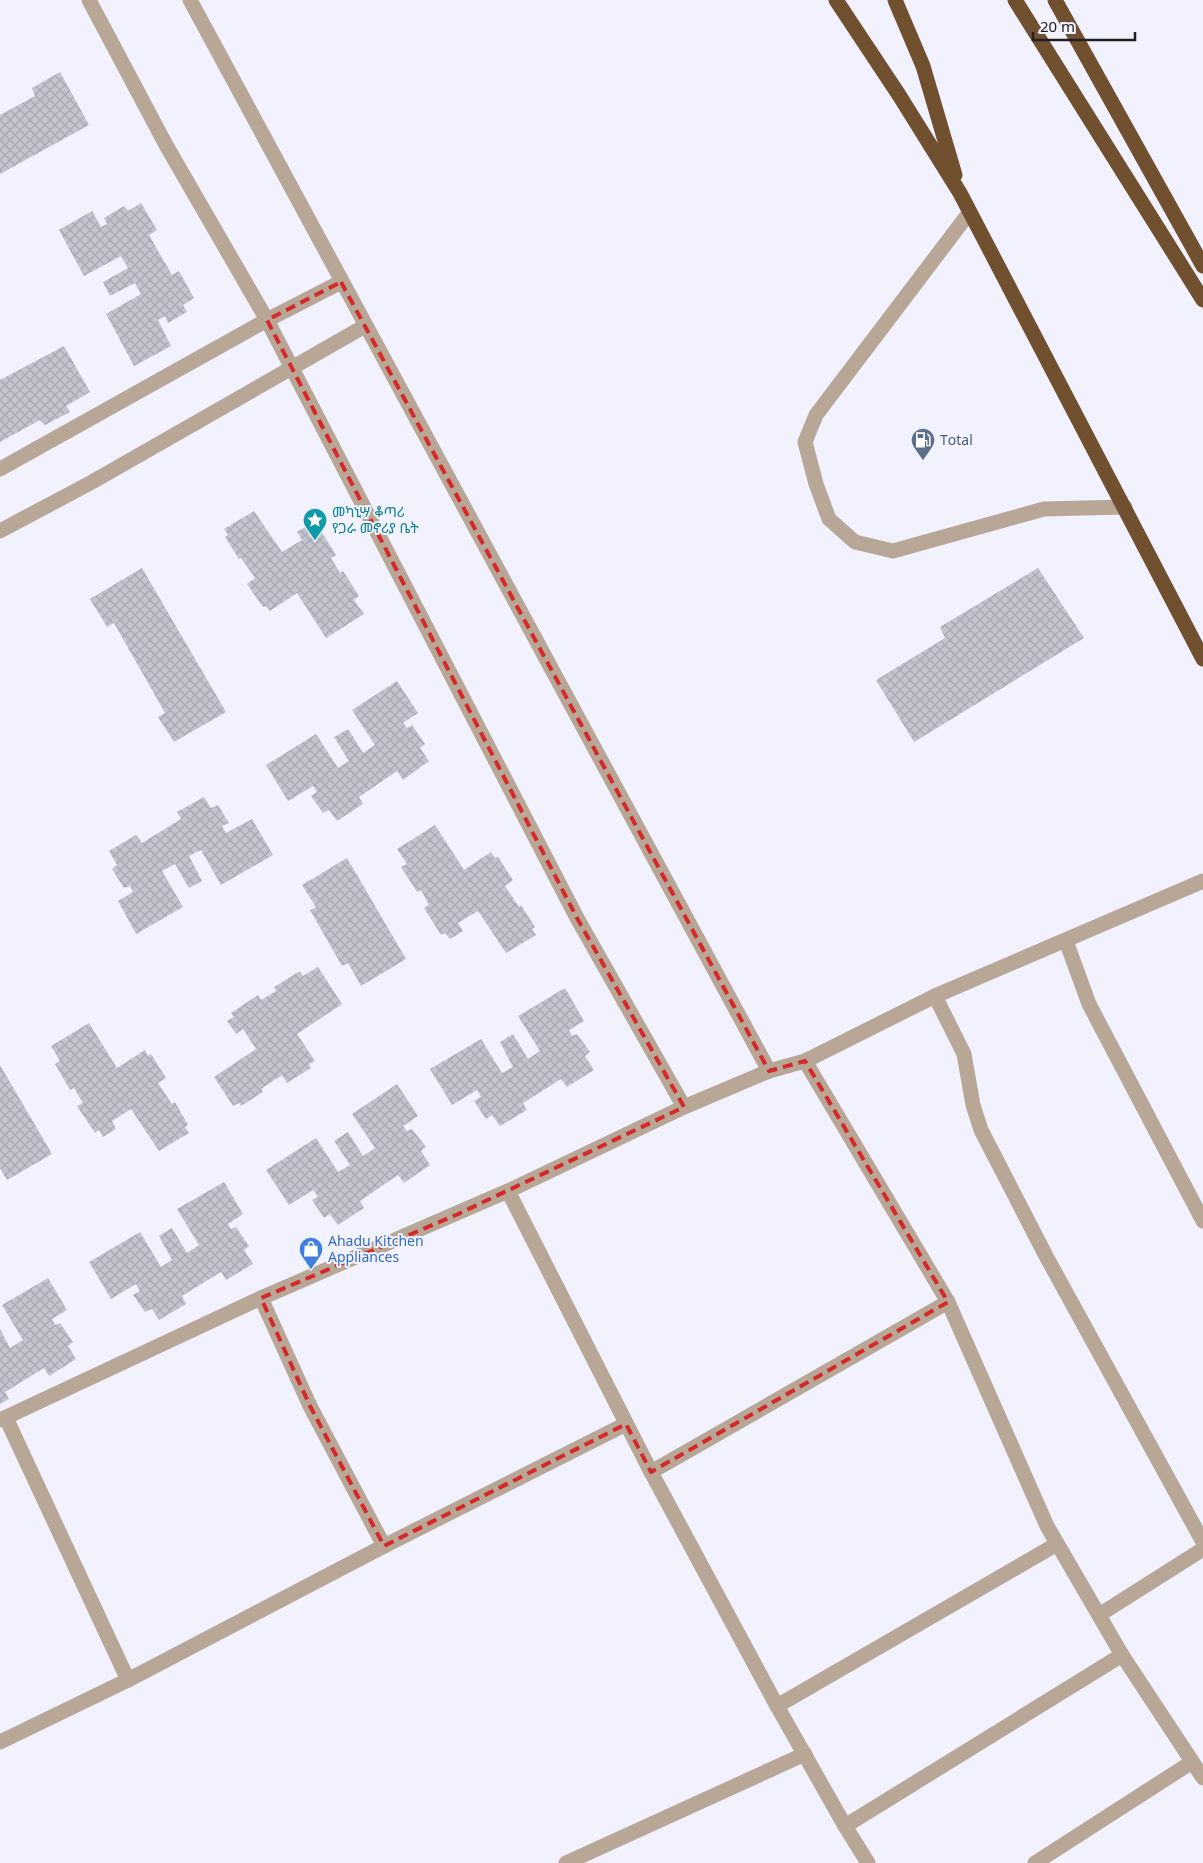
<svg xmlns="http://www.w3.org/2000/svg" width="1203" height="1863" font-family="Georgia,'Noto Sans Ethiopic',serif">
<defs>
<pattern id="building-cross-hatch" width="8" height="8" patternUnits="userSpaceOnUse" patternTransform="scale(1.25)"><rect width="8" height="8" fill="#c3c4cf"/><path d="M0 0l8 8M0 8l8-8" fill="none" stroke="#a7a8b2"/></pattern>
</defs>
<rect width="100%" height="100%" fill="#f1f2fe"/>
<!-- building -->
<g fill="url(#building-cross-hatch)">
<polygon points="60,72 89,125 0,174 0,115 35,96 32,88"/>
<polygon points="141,203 157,230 149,235 172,275 179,271 194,298 183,305 187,312 168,323 165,316 158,320 171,346 134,366 106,314 141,294 135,283 110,296 103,282 128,268 121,256 84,276 59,230 92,211 101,227 107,224 104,218 124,206 128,211"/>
<polygon points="64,346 90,392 66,406 70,412 45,425 40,420 0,442 0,380"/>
<polygon points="254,511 282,552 302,540 297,532 310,524 315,531 319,528 336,555 331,558 340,573 343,571 359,596 354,600 364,614 326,638 297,593 270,611 266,606 263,607 247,584 255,578 241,558 239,559 225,537 228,535 224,529"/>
<polygon points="142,568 226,712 174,742 158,717 165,713 114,623 107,627 90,599"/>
<polygon points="1038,568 1084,638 914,742 876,680 945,638 940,627"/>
<polygon points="397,681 418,713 403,723 407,728 412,725 425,744 420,748 429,761 403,780 397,771 359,797 363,804 337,821 329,810 323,813 311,796 317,792 313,786 288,801 266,765 316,734 338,768 349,761 334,737 348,729 363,753 375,745 352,710"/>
<polygon points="204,797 211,808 218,805 229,823 222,826 226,833 252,819 273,855 221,885 201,850 189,856 202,881 189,888 175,864 162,871 183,907 136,934 118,901 133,892 130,886 124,888 112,869 117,865 109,851 136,835 142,843 181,819 177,812"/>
<polygon points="435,825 464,870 491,852 495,858 498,857 513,880 505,886 519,907 521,905 535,927 532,929 536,935 506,953 478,911 458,923 463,931 450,939 445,933 441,935 424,908 429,905 421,890 417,892 401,867 407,864 397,849"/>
<polygon points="347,858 406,959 361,986 348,963 342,966 310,910 316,907 302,885"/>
<polygon points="318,967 342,1004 297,1034 315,1061 309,1064 311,1068 287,1083 282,1075 261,1089 263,1092 241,1106 239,1103 233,1106 214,1077 256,1049 243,1029 236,1034 227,1021 234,1017 231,1013 258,995 261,1000 276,991 274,987 300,971 303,976"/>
<polygon points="565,988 584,1021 569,1030 572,1036 577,1034 590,1052 585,1056 594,1070 567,1087 561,1079 523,1103 527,1110 500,1126 492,1115 486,1119 474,1101 481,1097 477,1090 452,1105 430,1069 481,1039 502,1073 513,1067 500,1042 513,1034 528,1059 540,1051 518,1016"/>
<polygon points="89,1023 117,1068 145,1050 148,1056 151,1054 166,1078 158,1083 172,1104 175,1102 188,1125 185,1127 189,1133 159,1151 131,1109 112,1121 116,1129 103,1137 99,1130 95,1133 77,1106 83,1103 74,1088 70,1090 55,1064 60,1061 51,1046"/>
<polygon points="0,1065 52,1154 7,1180 0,1168"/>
<polygon points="397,1084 418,1116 403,1126 407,1131 412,1129 426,1147 421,1151 430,1165 404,1183 398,1175 360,1201 364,1208 338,1225 330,1214 324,1218 312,1200 318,1197 313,1190 289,1205 266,1170 316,1138 338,1172 350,1165 334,1141 348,1132 363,1156 375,1148 352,1114"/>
<polygon points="224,1182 243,1214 228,1224 231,1229 236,1227 249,1246 244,1250 253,1264 226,1280 221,1272 182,1296 186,1304 159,1320 152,1309 145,1312 133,1295 140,1291 136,1284 111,1299 89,1262 140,1232 161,1267 172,1260 159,1236 172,1228 187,1253 199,1245 177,1209"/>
<polygon points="48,1278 67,1310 52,1319 55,1325 60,1323 73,1342 68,1346 76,1359 49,1376 44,1368 5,1392 9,1399 0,1404 0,1329 10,1348 23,1340 2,1305"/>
</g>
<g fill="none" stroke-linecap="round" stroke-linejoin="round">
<!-- minor -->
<g stroke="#b8a797" stroke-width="15">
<polyline points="89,0 166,145 267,320 577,918 684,1107"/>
<polyline points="190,0 769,1071"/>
<polyline points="969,213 816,415 805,442 816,484 829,519 855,542 893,551 1044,509 1125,507"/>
<polyline points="0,469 267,320 341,282"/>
<polyline points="0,531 92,482 365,326"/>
<polyline points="1066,941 1089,1004 1203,1221"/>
<polyline points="935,996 964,1054 973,1105 981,1130 1046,1256 1203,1542"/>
<polyline points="805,1061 948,1302 1047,1526 1122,1655 1203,1778"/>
<polyline points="508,1191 651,1472 777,1706 845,1826 868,1863"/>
<polyline points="6,1418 128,1680"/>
<polyline points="0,1420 261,1298 508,1191 684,1107 769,1071 805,1061 935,996 1203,881"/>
<polyline points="651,1472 948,1302"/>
<polyline points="384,1546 626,1424"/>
<polyline points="1099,1615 1203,1549"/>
<polyline points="777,1706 1057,1544"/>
<polyline points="0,1742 128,1680 384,1546 310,1406 261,1298"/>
<polyline points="845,1826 1122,1655"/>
<polyline points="566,1863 805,1754"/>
<polyline points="1035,1863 1192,1762"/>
</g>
<!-- highway -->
<g stroke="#71502f" stroke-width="15">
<polyline points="836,0 899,95 960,193 1203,659"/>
<polyline points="895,0 923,66 955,175"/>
<polyline points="1015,0 1203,300"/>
<polyline points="1055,0 1203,266"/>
</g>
</g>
<!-- marked area -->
<path fill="none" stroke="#d62828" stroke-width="4" stroke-dasharray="10 6" stroke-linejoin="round" d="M341,282l428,789 36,-10 143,241 -297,170 -25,-48 -242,122 -74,-140 -49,-108 195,-83 228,-108 -107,-189 -310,-598z"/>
<!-- icons -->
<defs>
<symbol id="fuel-pin" viewBox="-11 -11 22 30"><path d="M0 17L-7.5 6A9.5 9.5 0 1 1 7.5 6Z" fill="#5c6f8a" stroke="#f1f2fe"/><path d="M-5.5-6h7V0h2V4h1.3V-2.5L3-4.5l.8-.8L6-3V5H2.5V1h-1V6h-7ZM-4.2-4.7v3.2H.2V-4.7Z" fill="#fff"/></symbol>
<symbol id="sight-pin" viewBox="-11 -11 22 30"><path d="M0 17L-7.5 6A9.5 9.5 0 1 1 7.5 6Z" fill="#0f9aa8" stroke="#f1f2fe"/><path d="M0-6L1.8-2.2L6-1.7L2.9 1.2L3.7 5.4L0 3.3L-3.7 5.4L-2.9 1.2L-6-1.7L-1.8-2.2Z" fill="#fff"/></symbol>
<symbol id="shop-pin" viewBox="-11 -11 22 30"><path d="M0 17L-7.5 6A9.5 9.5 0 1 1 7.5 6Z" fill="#3f7fe0" stroke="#f1f2fe"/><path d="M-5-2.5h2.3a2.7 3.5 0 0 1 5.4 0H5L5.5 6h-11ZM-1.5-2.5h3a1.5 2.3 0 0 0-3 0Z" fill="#fff"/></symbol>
</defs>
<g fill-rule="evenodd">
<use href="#fuel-pin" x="909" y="426" width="28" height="38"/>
<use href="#sight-pin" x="301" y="506" width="28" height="38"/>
<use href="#shop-pin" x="297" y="1235" width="28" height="38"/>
</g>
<g text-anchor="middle" stroke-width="4" stroke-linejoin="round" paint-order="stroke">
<!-- service labels -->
<g font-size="14" fill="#4e5e75" stroke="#f1f2fe" text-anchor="start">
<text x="940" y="445">Total</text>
</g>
<!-- culture labels -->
<g font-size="14" fill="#0d838f" stroke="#f1f2fe" text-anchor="start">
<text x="332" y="517">መካኒሣ ቆጣሪ<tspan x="332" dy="16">የጋራ መኖሪያ ቤት</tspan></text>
</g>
<!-- shop labels -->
<g font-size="14" fill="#366cbe" stroke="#f1f2fe" text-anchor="start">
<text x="328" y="1246">Ahadu Kitchen<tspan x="328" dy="16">Appliances</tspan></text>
</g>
</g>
<!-- scale -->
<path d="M1033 32v8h102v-8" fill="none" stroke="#202024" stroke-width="2.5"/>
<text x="1040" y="32" font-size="15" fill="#202024" stroke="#f1f2fe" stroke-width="4" paint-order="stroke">20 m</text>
</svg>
